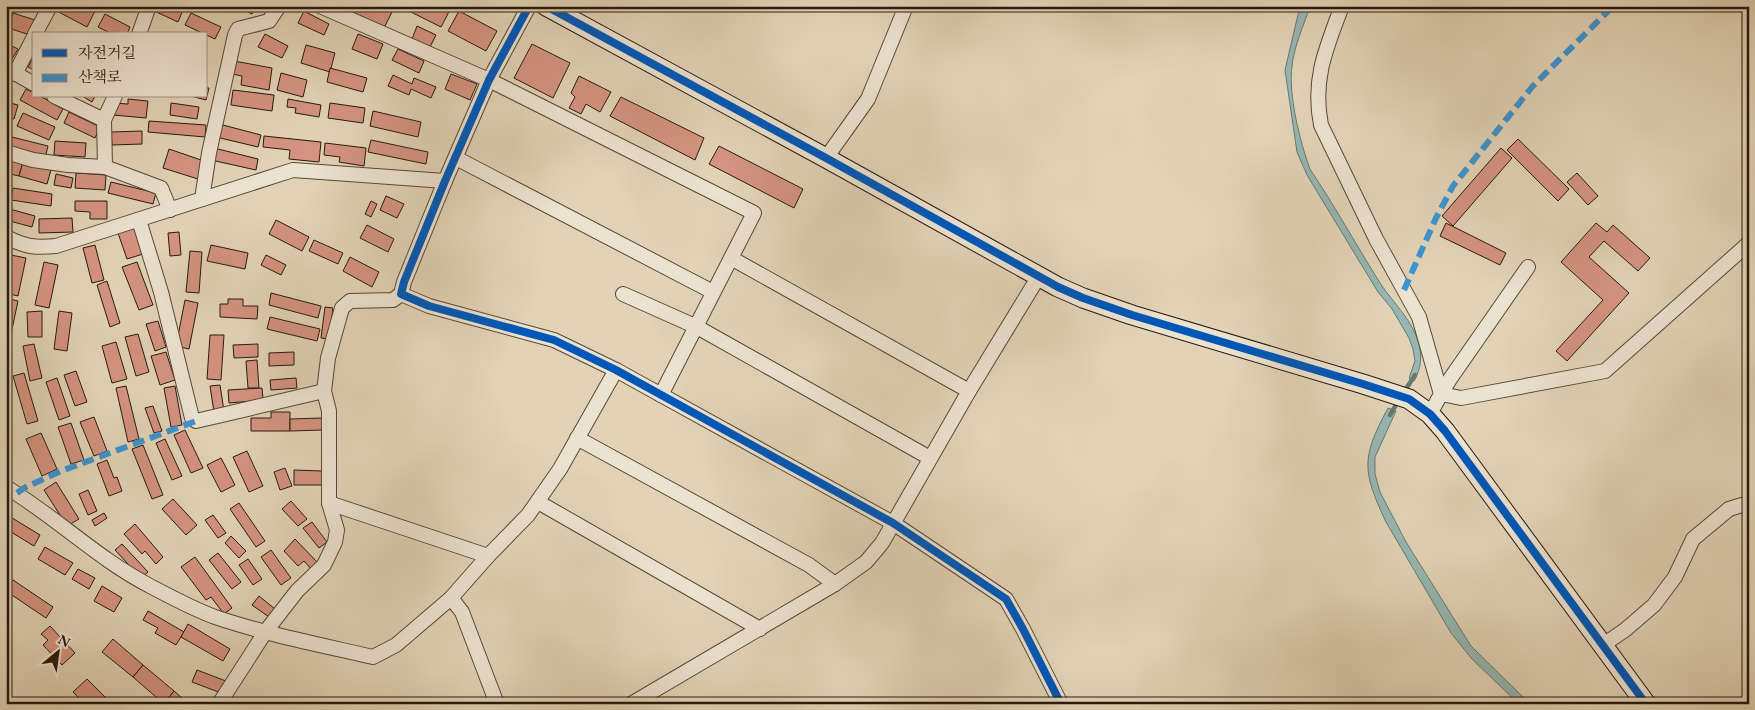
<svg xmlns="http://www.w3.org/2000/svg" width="1755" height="710" font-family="'EB Garamond','Noto Serif KR',serif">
<rect width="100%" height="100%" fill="#e2d3b6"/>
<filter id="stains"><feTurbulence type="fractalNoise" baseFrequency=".004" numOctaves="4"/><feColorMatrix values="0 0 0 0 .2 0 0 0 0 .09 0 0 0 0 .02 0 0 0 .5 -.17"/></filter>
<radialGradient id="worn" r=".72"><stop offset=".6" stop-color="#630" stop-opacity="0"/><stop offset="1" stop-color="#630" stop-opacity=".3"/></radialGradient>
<!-- water -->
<g fill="#96b7b4" stroke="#697871">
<path d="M1300,6h10c-6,19 -16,40 -18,60 -4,28 8,76 18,103 25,37 46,76 70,114 13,20 32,36 39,61 3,13 2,25 -5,37l-5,-3 6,-17 -2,-12 -4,-11 -17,-29 -14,-17 -71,-117 -10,-23 -12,-82z"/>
<path d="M1388,408l8,3 -21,46v17l5,18 26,50 65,104 59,58h-11l-47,-45 -21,-26 -65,-111c-24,-51 -25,-64 2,-114z"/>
</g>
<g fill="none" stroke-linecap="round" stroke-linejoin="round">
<!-- stream -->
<g stroke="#697871" stroke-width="4.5">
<polyline points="1404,392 1415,375"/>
<polyline points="1390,415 1399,400"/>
</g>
</g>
<!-- building -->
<g fill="#d59381" stroke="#261a0d">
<polygon points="54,6 85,6 95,11 87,27 53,9"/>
<polygon points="154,6 174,6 183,10 178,22 152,10"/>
<polygon points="236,6 256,6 252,14"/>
<polygon points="357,6 380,6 392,12 384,28 354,13"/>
<polygon points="407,6 452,6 441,27 405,9"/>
<polygon points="304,11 329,24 324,35 298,23"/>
<polygon points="459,11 497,31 486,51 448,31"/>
<polygon points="13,13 35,20 30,35 8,28"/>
<polygon points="191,13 221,27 215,39 185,25"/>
<polygon points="105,14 130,27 127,34 112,34 98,27"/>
<polygon points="417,26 436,35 430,47 412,39"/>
<polygon points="265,34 288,46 282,58 258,47"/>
<polygon points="358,34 383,44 377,59 352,49"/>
<polygon points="6,43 18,49 12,59 6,55"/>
<polygon points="532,44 570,63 553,98 514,78"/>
<polygon points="306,45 335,53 330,72 301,63"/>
<polygon points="398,49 424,61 419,73 392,60"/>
<polygon points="34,56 34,70 28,67"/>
<polygon points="234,61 272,68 269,90 241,85 242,76 232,74"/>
<polygon points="330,68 367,78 363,92 327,82"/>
<polygon points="281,73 307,80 303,97 277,90"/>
<polygon points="451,74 477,84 470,100 445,89"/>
<polygon points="393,75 412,84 414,78 436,87 431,98 411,89 409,95 388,86"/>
<polygon points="579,76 611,92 600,112 586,104 581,114 569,108 575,97 571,93"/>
<polygon points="6,77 11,80 6,88"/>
<polygon points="206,88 209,88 206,100 191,96 206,96"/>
<polygon points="26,89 34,93 34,96 40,96 63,109 57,120 20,100"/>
<polygon points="233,90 274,95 272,111 231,105"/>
<polygon points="82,96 95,96 92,102"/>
<polygon points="621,97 704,138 695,160 610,116"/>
<polygon points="128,99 148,101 146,118 113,115 114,103 128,104"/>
<polygon points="288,99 321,105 319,117 295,113 296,108 287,107"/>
<polygon points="6,102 18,105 14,119 6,117"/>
<polygon points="171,103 199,107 197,119 170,115"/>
<polygon points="330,103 365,108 363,123 328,118"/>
<polygon points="373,111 421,122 418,137 370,126"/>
<polygon points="69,112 100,127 95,138 64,123"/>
<polygon points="23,113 55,127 49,140 17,126"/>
<polygon points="149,121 206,125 205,137 148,132"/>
<polygon points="219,124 261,135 258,147 216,137"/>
<polygon points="142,131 142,144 112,145 111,132"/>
<polygon points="264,136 321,142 319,162 289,159 290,150 263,147"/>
<polygon points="12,137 48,146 45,158 9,149"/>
<polygon points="1518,139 1569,189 1558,201 1507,150"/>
<polygon points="371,140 428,152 426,164 368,152"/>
<polygon points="55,141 86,143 85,157 54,155"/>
<polygon points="325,143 366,148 364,166 339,162 340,157 324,155"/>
<polygon points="719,146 803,189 794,208 709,164"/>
<polygon points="214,148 258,159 256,170 211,160"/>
<polygon points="1501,148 1512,158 1453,226 1442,216"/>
<polygon points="169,149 204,161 198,179 163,168"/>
<polygon points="6,158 23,162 19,176 6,173"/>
<polygon points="23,162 51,170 47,184 19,176"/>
<polygon points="76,173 106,175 105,190 75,188"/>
<polygon points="1577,173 1598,196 1588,205 1567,182"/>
<polygon points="56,174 73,178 71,188 54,185"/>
<polygon points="111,182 156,193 153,204 108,193"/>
<polygon points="13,188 52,194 51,206 11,200"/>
<polygon points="386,196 404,204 397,218 380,210"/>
<polygon points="75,201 107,201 107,219 90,219 90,212 75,211"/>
<polygon points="371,201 377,204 371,217 365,214"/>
<polygon points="6,208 35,216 32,227 6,220"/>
<polygon points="72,218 73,232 39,233 39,219"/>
<polygon points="276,220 309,237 302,251 269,234"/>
<polygon points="1446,223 1506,253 1500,265 1440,236"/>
<polygon points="1596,223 1607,232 1613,225 1650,258 1638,271 1604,241 1589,257 1629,293 1567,361 1556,351 1603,300 1561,262"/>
<polygon points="367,225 394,239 388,252 360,238"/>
<polygon points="134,227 143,254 127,259 118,233"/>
<polygon points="179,232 181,255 170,256 168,233"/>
<polygon points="314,240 343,253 338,264 309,251"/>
<polygon points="95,245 104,280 92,283 83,248"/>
<polygon points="211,245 248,253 245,269 207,261"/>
<polygon points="190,251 202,252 199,293 186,292"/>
<polygon points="11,255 26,258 18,296 6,293 6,276"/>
<polygon points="266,255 286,265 281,275 261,265"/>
<polygon points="350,257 379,272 372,287 343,271"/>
<polygon points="44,262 58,265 49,308 35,305"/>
<polygon points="137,262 153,305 139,310 122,267"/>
<polygon points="107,281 120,323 110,327 97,285"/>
<polygon points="271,293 321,306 318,318 269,305"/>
<polygon points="6,298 18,301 10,339 6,338"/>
<polygon points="228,299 243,299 243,306 258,306 257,319 220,317 220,304 228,304"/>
<polygon points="185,300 198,303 189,349 176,346"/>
<polygon points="325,307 333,308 329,339 321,338"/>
<polygon points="42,311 42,337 28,337 27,312"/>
<polygon points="59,311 72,313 67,351 54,349"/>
<polygon points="270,317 320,329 317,341 267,329"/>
<polygon points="158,321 166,347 155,351 146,324"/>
<polygon points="138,334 149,372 136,376 125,337"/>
<polygon points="210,335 224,335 221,380 207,379"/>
<polygon points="116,342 127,379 112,383 102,346"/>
<polygon points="34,344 42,378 30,381 23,346"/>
<polygon points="258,344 258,357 234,358 233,345"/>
<polygon points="166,352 175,380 160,385 151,356"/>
<polygon points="294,352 294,365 269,366 269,353"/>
<polygon points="257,360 259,388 248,388 246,361"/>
<polygon points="76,371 87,402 75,406 64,375"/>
<polygon points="24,373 38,421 27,424 13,376"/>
<polygon points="57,378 70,416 59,420 46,382"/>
<polygon points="296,378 297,388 271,390 270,380"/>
<polygon points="220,385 224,411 214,412 210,386"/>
<polygon points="126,386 139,439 128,442 116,388"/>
<polygon points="175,386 182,425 171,427 164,388"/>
<polygon points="262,388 263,400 229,403 228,390"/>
<polygon points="153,406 162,431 154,433 145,408"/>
<polygon points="271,412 290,412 290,431 251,431 251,418 271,418"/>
<polygon points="94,417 107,451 94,456 80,422"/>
<polygon points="322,418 323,430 290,431 290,419"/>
<polygon points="71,423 84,460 71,464 58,427"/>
<polygon points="185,430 203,468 191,473 174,435"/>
<polygon points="41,433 57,469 42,476 26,439"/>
<polygon points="165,439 182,476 172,480 156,443"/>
<polygon points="143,445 163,495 152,499 132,449"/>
<polygon points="247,451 263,486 249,492 233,457"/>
<polygon points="221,458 235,485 221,492 207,465"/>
<polygon points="107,460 114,478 117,477 122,491 109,496 97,464"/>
<polygon points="285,468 292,486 280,490 274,472"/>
<polygon points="294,470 322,471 322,485 294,485"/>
<polygon points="56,482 79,519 67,526 44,490"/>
<polygon points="88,490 97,511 88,515 79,494"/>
<polygon points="173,499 197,525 186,535 162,509"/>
<polygon points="291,501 307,519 298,526 282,509"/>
<polygon points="239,503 265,541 256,547 230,509"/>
<polygon points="104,513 107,518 95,526 92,520"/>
<polygon points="213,515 226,533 218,538 205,520"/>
<polygon points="9,516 40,535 34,546 6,529 6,520"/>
<polygon points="312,522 327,542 319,548 303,528"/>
<polygon points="135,524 163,557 156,564 145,551 142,554 124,534"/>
<polygon points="231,536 246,551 239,558 225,543"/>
<polygon points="295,539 319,564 312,570 304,561 298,566 284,551"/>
<polygon points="122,544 148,572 141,578 115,550"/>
<polygon points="45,547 73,563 65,575 38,559"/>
<polygon points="271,550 291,578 281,585 261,557"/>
<polygon points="218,553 241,582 232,589 209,560"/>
<polygon points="195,557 232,608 224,614 211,597 206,600 181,567"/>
<polygon points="248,559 262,579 253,585 239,565"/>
<polygon points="78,569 95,578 89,589 72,579"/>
<polygon points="13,580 53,607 46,618 6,591"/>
<polygon points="102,586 122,598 114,612 94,601"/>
<polygon points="259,596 275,609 269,617 252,605"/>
<polygon points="148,611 184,632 176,645 155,633 158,628 143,620"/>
<polygon points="188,624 230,649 223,661 181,637"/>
<polygon points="50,626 75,653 62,665 43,645 48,640 41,634"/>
<polygon points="113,639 143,665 133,677 102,652"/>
<polygon points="143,665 174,691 164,704 133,677"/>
<polygon points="197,670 226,681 221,693 192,682"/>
<polygon points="87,679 112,704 85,704 73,692"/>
<polygon points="174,691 189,704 164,704"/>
</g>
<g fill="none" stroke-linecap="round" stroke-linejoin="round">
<defs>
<g id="street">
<polyline points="320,6 489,80 754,213 661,395"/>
<polyline points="529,6 489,80 445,181 404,282 401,294 429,306 554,340 616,370 893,523 1006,599 1023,629 1061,704"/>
<path d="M1342,6c-16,42 -30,74 -21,119l55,114 43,78 22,77 -11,20"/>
<polyline points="35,34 50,6"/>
<polyline points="139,34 149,6"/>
<polyline points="6,68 34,84"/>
<polyline points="15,74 34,37"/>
<polyline points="54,96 104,120"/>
<polyline points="6,152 33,160 68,165 105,167 161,188 170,210"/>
<polyline points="456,158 713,292"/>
<polyline points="826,158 868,99 906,6"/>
<polyline points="105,167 104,120 115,96"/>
<polyline points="202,199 209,153 235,35 238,29 269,21 279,6"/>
<polyline points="139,220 161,292 192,418 196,421 324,391"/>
<path d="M6,237c20,10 29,11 50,9l237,-76 152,11"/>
<polyline points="731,258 969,391"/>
<polyline points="1528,267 1450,379 1441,394 1461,398 1605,371 1749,243"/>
<polyline points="623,294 697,327 930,458"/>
<polyline points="577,438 809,565 835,584"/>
<path d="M6,487c50,30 92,72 144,99 21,11 43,23 65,31 50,17 106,28 158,40l23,-12 55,-47 37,-42 40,-41 32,-46 56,-99"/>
<polyline points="538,502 760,629"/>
<polyline points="329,503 488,556"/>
<polyline points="451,598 462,612 497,704"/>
<polyline points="1603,645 1625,630 1654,605 1675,577 1693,539 1729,509 1742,505 1749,506"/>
<polyline points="219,704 266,631 297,591 324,565 335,542 337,530 329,503 329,411 324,391 328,358 342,308 350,301 393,300 401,294"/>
<polyline points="631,704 835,584 866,562 882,543 969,391 1039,276"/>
</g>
<polyline id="secondary" points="546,6 826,158 1058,287 1083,298 1132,315 1363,384 1409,399 1430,414 1445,431 1646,704"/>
</defs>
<!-- street casing -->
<use href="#street" stroke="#554837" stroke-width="16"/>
<!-- secondary casing -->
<use href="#secondary" stroke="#261a0d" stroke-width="21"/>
<!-- street -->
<use href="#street" stroke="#ece2d0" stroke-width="14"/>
<!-- secondary -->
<use href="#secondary" stroke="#ece2d0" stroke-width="19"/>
<!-- quiet -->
<g stroke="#3b94d2" stroke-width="6" stroke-dasharray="12 6" stroke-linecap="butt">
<polyline points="1404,290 1436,218 1453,186 1532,87 1613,6"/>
<polyline points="17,493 24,488 61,471 196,421"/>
</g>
<defs>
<g id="cycleway">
<polyline points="529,6 489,80 445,181 404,282 401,294 429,306 554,340 616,370 893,523 1006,599 1023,629 1061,704"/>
<polyline points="546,6 826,158 1058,287 1083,298 1132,315 1363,384 1409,399 1430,414 1445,431 1646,704"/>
</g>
</defs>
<!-- cycleway casing -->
<use href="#cycleway" stroke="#ece2d0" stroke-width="11"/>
<!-- cycleway -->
<use href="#cycleway" stroke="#0057b8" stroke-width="8"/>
</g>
<!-- margin -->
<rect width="1755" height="710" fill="none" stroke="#e2d3b6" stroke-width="25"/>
<rect x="8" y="8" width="1740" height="695" fill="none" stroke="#261a0d" stroke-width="2.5"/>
<rect x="12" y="12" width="1730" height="685" fill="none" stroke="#261a0d"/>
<!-- legend -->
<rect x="32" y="32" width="175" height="65" fill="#ece2d0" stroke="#9d9282"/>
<rect x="42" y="49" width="25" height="8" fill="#0057b8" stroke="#9d9282"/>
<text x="78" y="58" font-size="15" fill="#261a0d">자전거길</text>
<rect x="42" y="74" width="25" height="8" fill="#3b94d2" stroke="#9d9282"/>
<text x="78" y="82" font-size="15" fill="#261a0d">산책로</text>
<!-- north arrow -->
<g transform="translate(58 652) rotate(29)" stroke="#ece2d0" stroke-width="4" paint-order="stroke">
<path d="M0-4L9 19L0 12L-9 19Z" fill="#261a0d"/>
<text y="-8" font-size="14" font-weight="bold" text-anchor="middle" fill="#261a0d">N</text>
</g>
<rect width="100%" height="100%" filter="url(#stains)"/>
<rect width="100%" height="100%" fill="url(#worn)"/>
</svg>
